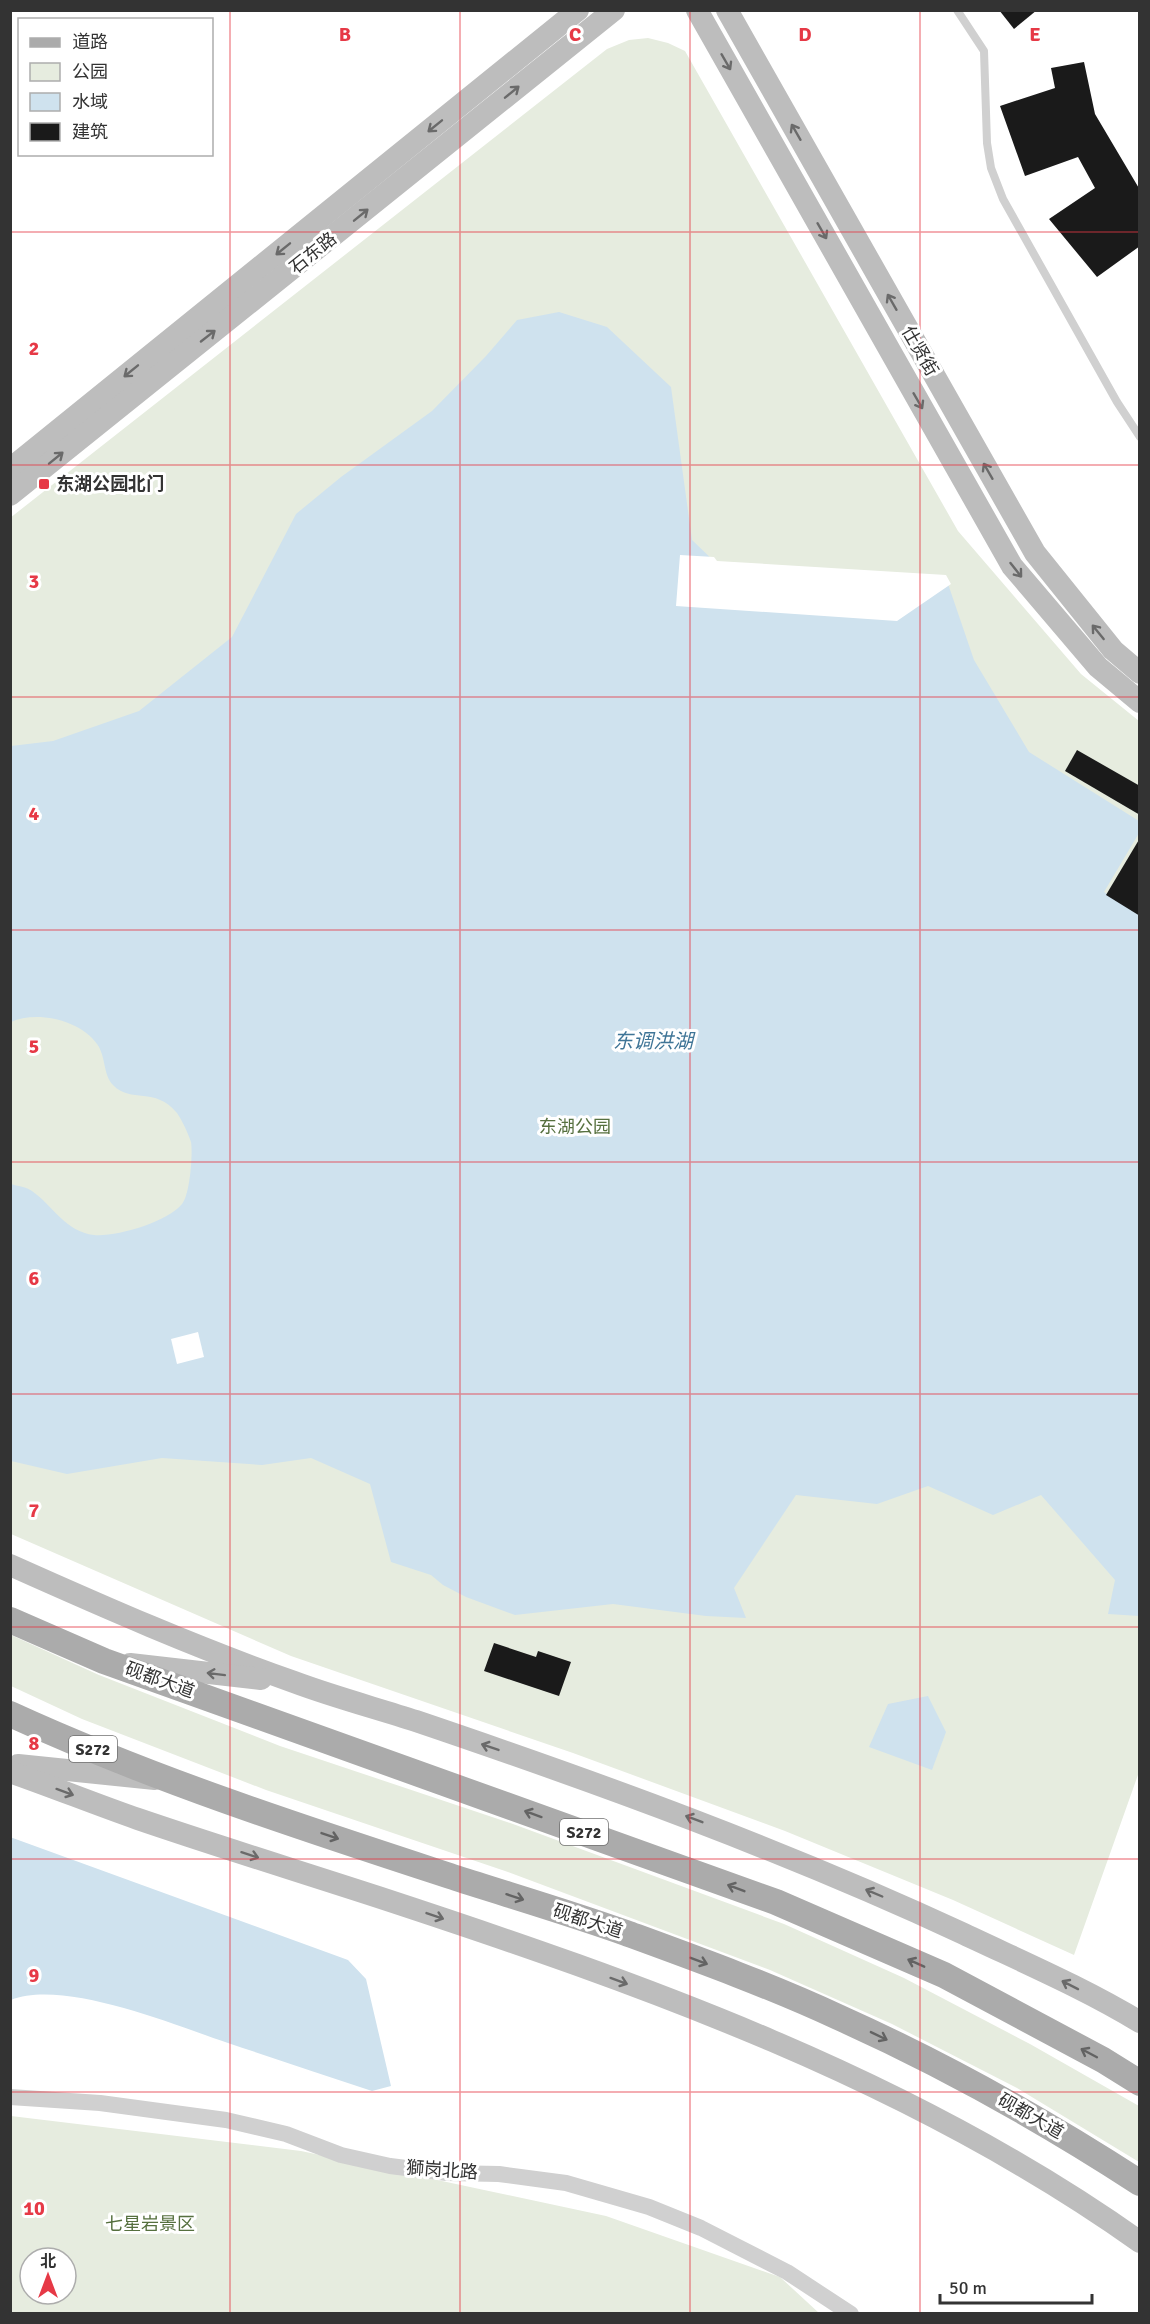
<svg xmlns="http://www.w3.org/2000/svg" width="1150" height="2324" font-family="Signika,'Noto Sans SC',sans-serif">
<rect width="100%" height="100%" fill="#fff"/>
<!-- green -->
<g fill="#e6ecdf" fill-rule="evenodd">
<polygon points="648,38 668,43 685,51 958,531 1081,674 1139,721 1139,1772 1074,1955 953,1900 785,1831 573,1753 291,1656 11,1534 10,518 607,49 629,40"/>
<polygon points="11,1635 99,1675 280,1746 513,1824 784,1924 904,1978 1030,2044 1139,2106 1139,2162 1017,2088 892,2024 770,1970 505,1871 266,1790 82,1719 11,1686"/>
<path d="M11,2116l290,35 305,65 174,61 39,36 -808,1zM30,2258h36v36h-36z"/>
</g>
<!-- water -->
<g fill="#cfe2ee">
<path d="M559,312l48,15 64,60 21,153 24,23 230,15 28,82 55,92 110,69v12l-35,59 35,22v702l-31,-2 7,-34 -74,-85 -48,20 -65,-29 -51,18 -81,-9 -62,93 12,30 -40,-2 -93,-12 -98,11 -49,-18 -23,-12 -12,-10 -40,-13 -21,-78 -59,-26 -49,7 -100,-7 -95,16 -56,-13v-277c6,2 16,3 21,7 21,15 34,41 62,44 23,2 73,-13 88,-31 8,-9 11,-51 9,-62 -3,-9 -9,-22 -14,-29 -22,-27 -46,-9 -64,-28 -10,-10 -7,-29 -16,-41 -16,-24 -61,-34 -86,-22v-276l42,-5 86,-30 93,-74 64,-123 45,-37 91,-66 54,-55 31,-36z"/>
<polygon points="928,1696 946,1732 932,1770 869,1747 888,1704"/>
<path d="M10,1837l338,123 18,19 25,107 -19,5c-48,-16 -96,-32 -144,-48 -54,-18 -164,-64 -217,-43z"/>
</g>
<!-- pier -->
<g fill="#fff">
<polygon points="680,555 714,557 717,561 946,575 951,584 897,621 676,606"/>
<polygon points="198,1332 204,1357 177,1364 171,1339"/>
</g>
<!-- building -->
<g fill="#1a1a1a">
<polygon points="999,10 1037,10 1014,29"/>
<polygon points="1084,62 1095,114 1140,190 1140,246 1097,277 1049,219 1095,188 1078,157 1025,176 1000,106 1055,88 1051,68"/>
<polygon points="1077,750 1140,786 1140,815 1065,771"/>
<polygon points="1140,838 1140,916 1106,895"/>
<polygon points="494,1643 536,1657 538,1651 571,1662 559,1696 484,1671"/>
</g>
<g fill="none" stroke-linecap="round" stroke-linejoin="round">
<!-- lane -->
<polyline stroke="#d0d0d0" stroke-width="8" points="957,10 984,51 987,143 991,168 1003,199 1117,402 1140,437"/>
<!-- street -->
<polyline stroke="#d0d0d0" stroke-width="16" points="10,2097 100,2103 226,2120 286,2134 341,2155 390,2166 447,2173 499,2174 566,2183 649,2207 701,2228 787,2272 851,2314"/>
<!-- secondary -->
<g stroke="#bdbdbd" stroke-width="22">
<polyline points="697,10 1012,566 1098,667 1140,702"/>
<polyline points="727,10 1035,553 1113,650 1140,673"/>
<polyline points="10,469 578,10"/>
<polyline points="10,495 614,10"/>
<path d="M10,1565c94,42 187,83 284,117 40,15 82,26 122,39 186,63 370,130 548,213 59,28 120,54 176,88"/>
<polyline points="130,1664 261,1679"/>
<polyline points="18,1765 155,1779"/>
<path d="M10,1772c43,15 85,32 128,47 79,27 160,52 240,78 265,87 533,182 762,345"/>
</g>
<!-- primary -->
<g stroke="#ababab" stroke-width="26">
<polyline points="10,1620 104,1661 776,1902 944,1975 1103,2060 1140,2083"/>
<path d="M10,1714c144,66 296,115 446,164 56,18 114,35 170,55 71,26 143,52 212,84 105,47 205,103 302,166"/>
</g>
</g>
<!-- one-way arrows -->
<defs><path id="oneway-shaft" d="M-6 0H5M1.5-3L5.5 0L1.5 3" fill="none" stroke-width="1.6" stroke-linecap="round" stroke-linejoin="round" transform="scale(1.5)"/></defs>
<g stroke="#6a6a6a">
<use href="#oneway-shaft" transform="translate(726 62) rotate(60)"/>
<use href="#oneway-shaft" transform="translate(512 92) rotate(-39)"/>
<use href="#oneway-shaft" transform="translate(435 126) rotate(141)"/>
<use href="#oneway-shaft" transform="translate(796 132) rotate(-120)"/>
<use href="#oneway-shaft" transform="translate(361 215) rotate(-39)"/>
<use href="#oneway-shaft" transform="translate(822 231) rotate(60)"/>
<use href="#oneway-shaft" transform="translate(283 249) rotate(141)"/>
<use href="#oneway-shaft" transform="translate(892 302) rotate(-120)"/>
<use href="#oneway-shaft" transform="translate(208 336) rotate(-38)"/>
<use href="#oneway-shaft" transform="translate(131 371) rotate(141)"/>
<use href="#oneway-shaft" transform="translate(918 401) rotate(60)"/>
<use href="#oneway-shaft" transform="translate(56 458) rotate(-39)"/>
<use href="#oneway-shaft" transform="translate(988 471) rotate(-120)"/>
<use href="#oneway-shaft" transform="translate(1016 570) rotate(52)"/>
<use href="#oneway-shaft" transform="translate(1098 632) rotate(-129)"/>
<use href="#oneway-shaft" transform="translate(216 1674) rotate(-173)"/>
<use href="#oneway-shaft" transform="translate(490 1747) rotate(-161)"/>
<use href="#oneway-shaft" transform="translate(65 1792) rotate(20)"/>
<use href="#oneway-shaft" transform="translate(694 1819) rotate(-159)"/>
<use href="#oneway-shaft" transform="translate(250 1855) rotate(18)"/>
<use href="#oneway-shaft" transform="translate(874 1893) rotate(-157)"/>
<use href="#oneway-shaft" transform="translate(435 1916) rotate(19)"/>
<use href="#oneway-shaft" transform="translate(619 1981) rotate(20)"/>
<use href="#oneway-shaft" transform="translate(1070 1985) rotate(-153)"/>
</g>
<g stroke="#636363">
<use href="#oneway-shaft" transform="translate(533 1814) rotate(-160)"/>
<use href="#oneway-shaft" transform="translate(330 1836) rotate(19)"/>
<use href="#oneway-shaft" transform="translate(736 1888) rotate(-159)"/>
<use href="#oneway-shaft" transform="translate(515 1897) rotate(18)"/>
<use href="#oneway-shaft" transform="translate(699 1961) rotate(21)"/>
<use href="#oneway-shaft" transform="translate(916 1963) rotate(-156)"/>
<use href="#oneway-shaft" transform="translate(879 2036) rotate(26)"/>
<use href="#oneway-shaft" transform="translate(1089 2053) rotate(-152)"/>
</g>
<!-- grid -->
<path fill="none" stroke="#e63946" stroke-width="1.5" stroke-opacity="0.55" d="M230,10v2304M460,10v2304M690,10v2304M920,10v2304M10,232h1130M10,465h1130M10,697h1130M10,930h1130M10,1162h1130M10,1394h1130M10,1627h1130M10,1859h1130M10,2092h1130"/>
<!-- markers -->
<rect fill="#e63946" stroke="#fff" stroke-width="2" x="38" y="478" width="12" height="12" rx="3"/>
<g text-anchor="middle" stroke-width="6" stroke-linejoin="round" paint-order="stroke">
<!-- shield labels -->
<g fill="#fff" stroke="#707070" stroke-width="1.5">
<rect x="69" y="1736" width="48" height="26" rx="4.5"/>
<rect x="560" y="1819" width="48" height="26" rx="4.5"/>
</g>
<g font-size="16" font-weight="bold" fill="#333">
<text x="93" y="1755">S272</text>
<text x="584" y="1838">S272</text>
</g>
<!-- street labels -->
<g font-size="18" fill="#333" stroke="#fff">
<text transform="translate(313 253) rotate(-39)" y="6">石东路</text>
<text transform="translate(920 351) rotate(60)" y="6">仕贤街</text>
<text transform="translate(160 1680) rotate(20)" y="6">砚都大道</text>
<text transform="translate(588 1921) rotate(18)" y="6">砚都大道</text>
<text transform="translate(1031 2116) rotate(30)" y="6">砚都大道</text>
<text transform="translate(442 2170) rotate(4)" y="6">獅岗北路</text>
</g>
<!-- poi labels -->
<g font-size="18" font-weight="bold" fill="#333" stroke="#fff" text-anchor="start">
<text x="56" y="490">东湖公园北门</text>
</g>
<!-- park labels -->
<g font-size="18" fill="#56703f" stroke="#fff">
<text x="575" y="1133">东湖公园</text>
<text x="150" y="2230">七星岩景区</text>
</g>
<!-- water labels -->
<g font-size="20" font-style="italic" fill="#3f7597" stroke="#fff">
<text x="653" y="1048">东调洪湖</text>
</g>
</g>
<g font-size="20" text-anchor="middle" font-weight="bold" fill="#e63946" stroke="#fff" stroke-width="6" stroke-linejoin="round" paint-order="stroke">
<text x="345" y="41">B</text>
<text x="575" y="41">C</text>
<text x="805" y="41">D</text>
<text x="1035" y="41">E</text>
<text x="34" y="355">2</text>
<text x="34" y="588">3</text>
<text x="34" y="820">4</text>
<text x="34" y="1053">5</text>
<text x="34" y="1285">6</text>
<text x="34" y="1517">7</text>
<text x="34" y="1750">8</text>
<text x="34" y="1982">9</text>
<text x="34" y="2215">10</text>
</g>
<!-- border -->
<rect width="1150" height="2324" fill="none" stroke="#333333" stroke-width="24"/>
<!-- legend -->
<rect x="18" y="18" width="195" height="138" fill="#ffffff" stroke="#adadad" stroke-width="1.5"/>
<rect x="30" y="38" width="30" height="9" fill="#ababab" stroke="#adadad" stroke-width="1.5"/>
<text x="72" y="48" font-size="18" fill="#333333">道路</text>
<rect x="30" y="63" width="30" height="18" fill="#e6ecdf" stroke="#adadad" stroke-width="1.5"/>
<text x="72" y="78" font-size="18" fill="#333333">公园</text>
<rect x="30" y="93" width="30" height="18" fill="#cfe2ee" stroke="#adadad" stroke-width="1.5"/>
<text x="72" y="108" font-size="18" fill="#333333">水域</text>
<rect x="30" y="123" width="30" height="18" fill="#1a1a1a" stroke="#adadad" stroke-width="1.5"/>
<text x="72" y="138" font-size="18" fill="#333333">建筑</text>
<!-- north arrow -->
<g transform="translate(48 2276)"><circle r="28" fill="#ffffff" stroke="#adadad" stroke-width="1.5"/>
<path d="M0-4.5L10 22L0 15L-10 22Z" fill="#e63946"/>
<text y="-9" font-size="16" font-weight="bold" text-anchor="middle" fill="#333333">北</text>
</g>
<!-- scale -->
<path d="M940 2294v9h152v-9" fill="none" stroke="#333333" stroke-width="3"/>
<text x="949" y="2294" font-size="18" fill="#333333" stroke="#ffffff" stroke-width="4.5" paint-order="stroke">50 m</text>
</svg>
